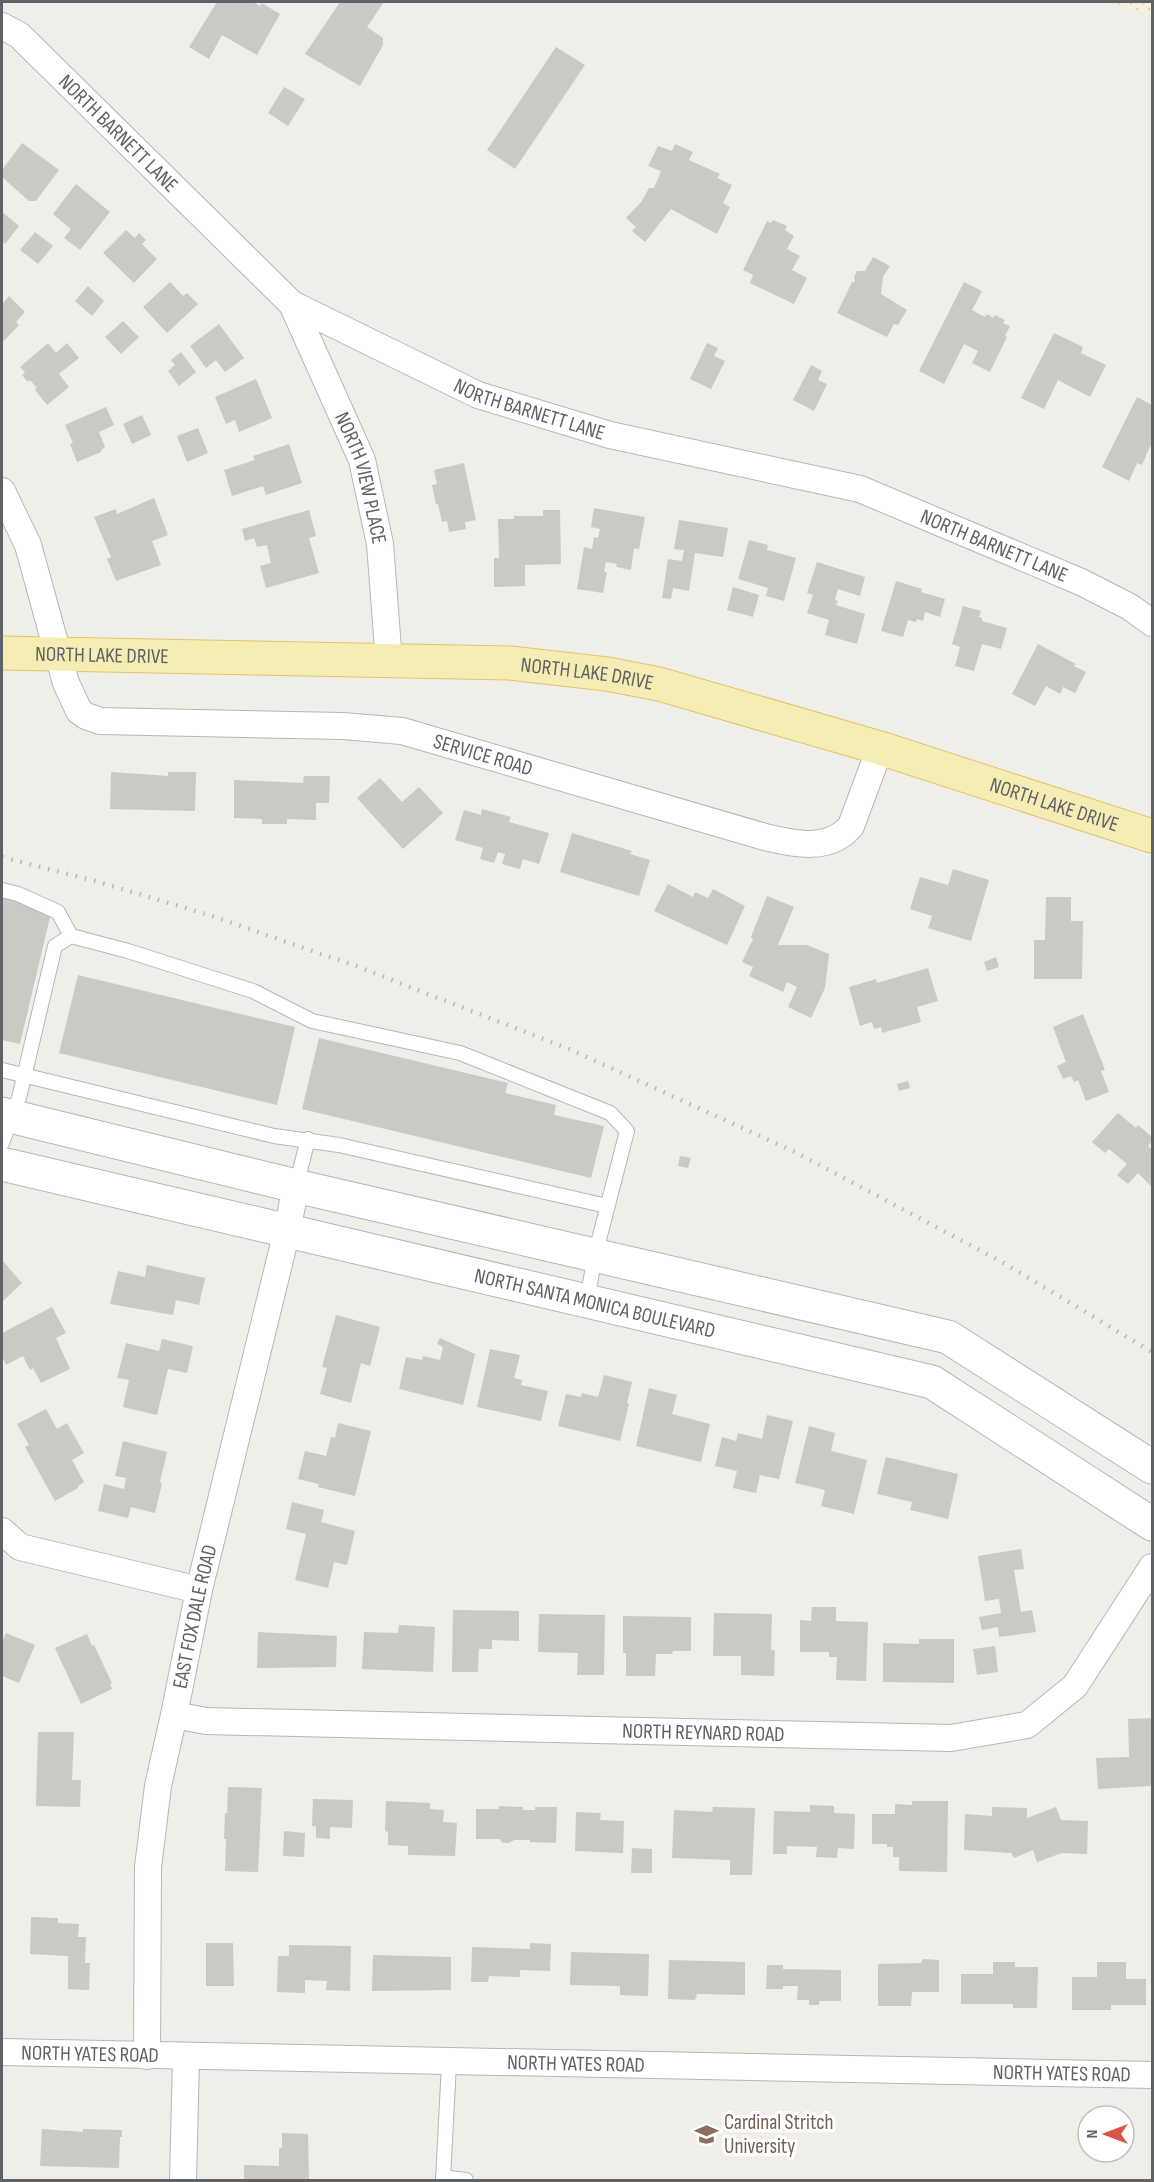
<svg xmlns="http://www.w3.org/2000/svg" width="1154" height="2182" font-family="'Sofia Sans Condensed',sans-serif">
<defs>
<pattern id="sand-dots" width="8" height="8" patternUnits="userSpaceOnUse" patternTransform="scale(1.5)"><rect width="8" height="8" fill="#f7f1db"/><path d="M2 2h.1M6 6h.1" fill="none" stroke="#d6d1bf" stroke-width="1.8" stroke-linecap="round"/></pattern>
</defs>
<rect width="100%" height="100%" fill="#efeee8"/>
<!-- sand -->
<polygon fill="url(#sand-dots)" points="1111,2 1152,2 1152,16"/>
<!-- building -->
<g fill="#cbc9c4">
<polygon points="217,2 253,2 260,6 262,3 280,14 257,55 222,35 209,59 189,47"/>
<polygon points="340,2 384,2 367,27 383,38 383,45 360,86 305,54"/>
<polygon points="556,47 585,65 515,169 487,150"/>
<polygon points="284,87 305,99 288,126 268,113"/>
<polygon points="22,143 59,170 36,201 29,201 2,177 2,170"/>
<polygon points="675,144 693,152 689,160 720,174 717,178 732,185 723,203 730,207 717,234 671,209 645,242 632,231 636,227 626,218 642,201 649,188 654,188 661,171 648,166 658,146 672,151"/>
<polygon points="76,184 110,212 80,250 64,238 71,229 53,214"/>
<polygon points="2,212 19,226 5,244 2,241"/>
<polygon points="773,220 787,226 785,230 794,236 787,249 800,256 792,270 807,278 794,304 750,283 753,275 743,270 767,221 771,223"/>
<polygon points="126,230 135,238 139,233 146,240 142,244 157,259 134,283 103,253"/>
<polygon points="35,232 53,246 38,264 20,250"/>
<polygon points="873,257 890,266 883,277 881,294 907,310 898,325 894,324 887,337 837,313 852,282 855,282 854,277 857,271 865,271"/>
<polygon points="170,282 183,296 187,293 198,304 167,333 143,307"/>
<polygon points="964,282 982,291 972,310 985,317 987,314 993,318 995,315 1005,320 1003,323 1010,326 1005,336 1007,337 990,372 972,363 978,351 964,344 944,384 919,371"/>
<polygon points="88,286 104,301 92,316 75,301"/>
<polygon points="9,296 25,312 16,322 19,325 2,343 2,304"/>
<polygon points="123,321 139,337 121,354 105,337"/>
<polygon points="219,324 244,358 225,372 216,360 206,368 190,346"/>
<polygon points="1054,333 1083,347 1081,353 1106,365 1090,397 1058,380 1044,409 1021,398"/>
<polygon points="48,343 56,353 67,343 79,358 59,374 69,387 47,405 35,390 37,388 30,380 28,382 22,375 25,372 20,367"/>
<polygon points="707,343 718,348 714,356 725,361 711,389 690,379"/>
<polygon points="181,352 196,372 179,386 168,371 175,365 171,360"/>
<polygon points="811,365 822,371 818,380 827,384 814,411 793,400"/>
<polygon points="256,379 272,418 239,432 235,420 226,424 215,397"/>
<polygon points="1137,397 1152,405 1152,442 1142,465 1137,463 1129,481 1102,467"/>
<polygon points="106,407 114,425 99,432 105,447 101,450 101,452 77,462 70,444 73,443 65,425"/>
<polygon points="142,415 151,435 132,444 123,424"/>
<polygon points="198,428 208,453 187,462 177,436"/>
<polygon points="289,444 302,483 266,495 263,486 232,496 224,470 255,460 253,456"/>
<polygon points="464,463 476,520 465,522 466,529 449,532 447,521 442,522 438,504 436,504 432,485 437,484 434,470"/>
<polygon points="154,498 168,535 152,541 161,565 116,581 107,559 111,557 94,517 116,509 117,514"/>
<polygon points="594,508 645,517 639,549 634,548 631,570 616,567 617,564 606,562 604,572 607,572 603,593 577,589 584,547 592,549 594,537 598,538 600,529 591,527"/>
<polygon points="309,510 316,536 309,538 319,573 266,588 260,566 271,563 267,545 257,547 254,538 245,541 242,529"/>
<polygon points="543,510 560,510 561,564 525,565 525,586 494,587 494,558 499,558 498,519 514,519 514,516 543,516"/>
<polygon points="679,520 728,528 723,557 695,553 689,591 673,588 671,599 662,598 668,559 682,561 684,550 674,549"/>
<polygon points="749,540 768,545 767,550 796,558 784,601 766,596 768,588 738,579"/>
<polygon points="817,562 865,577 860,596 838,589 835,600 838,601 836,605 865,614 857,644 825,635 829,620 807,613 813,595 807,593"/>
<polygon points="896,581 922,589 921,592 945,599 940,617 925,612 923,621 917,619 916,622 908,620 903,637 881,631"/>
<polygon points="733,587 759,595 753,617 727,610"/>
<polygon points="963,606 981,611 979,617 982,618 982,621 1007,628 1001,649 982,644 974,671 955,666 960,647 952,644"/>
<polygon points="1038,644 1076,664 1074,666 1086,672 1075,693 1063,687 1060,694 1046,686 1035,706 1012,694"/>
<polygon points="111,772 168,776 168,772 196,772 195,811 110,809"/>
<polygon points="304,776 330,776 329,803 316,803 316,820 287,819 287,824 262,824 262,819 234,818 234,780 303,783"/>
<polygon points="380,778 402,802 419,787 443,813 403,849 357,798"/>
<polygon points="482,809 511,817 509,822 549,833 539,864 523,859 520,869 502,864 505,854 498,852 494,863 480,859 483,848 455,840 464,810 481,815"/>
<polygon points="572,833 632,851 630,854 650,860 639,896 560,872"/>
<polygon points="953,869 989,880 971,941 928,928 932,916 910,909 920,877 948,885"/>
<polygon points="668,884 693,897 695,892 708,898 713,889 745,906 727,945 654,911"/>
<polygon points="2,895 51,913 20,1044 2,1040"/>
<polygon points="767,896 794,907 778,945 807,945 829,954 825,988 811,1018 788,1007 797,987 787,982 783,992 749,976 753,967 742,962 753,939 751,937"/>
<polygon points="1046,897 1071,897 1071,921 1083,921 1082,979 1034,979 1034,940 1045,940"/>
<polygon points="996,957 999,967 987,971 984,962"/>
<polygon points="928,968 938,1001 917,1007 921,1022 882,1033 881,1027 874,1029 872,1022 860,1026 849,987 876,979 877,983"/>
<polygon points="78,975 295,1027 277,1105 59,1053"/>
<polygon points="1083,1014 1105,1070 1101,1071 1109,1092 1086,1101 1078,1080 1074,1082 1071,1076 1063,1079 1057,1066 1066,1062 1053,1027"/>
<polygon points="319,1038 508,1083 505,1093 556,1105 554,1115 604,1126 591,1178 302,1109"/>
<polygon points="908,1081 910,1088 899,1091 897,1084"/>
<polygon points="1118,1113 1136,1128 1138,1125 1152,1137 1152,1141 1148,1146 1152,1150 1152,1187 1138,1173 1128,1184 1117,1175 1127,1164 1109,1149 1105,1153 1092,1142"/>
<polygon points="680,1156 691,1158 688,1168 678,1166"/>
<polygon points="2,1260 22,1283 2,1302"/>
<polygon points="147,1265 205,1278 199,1305 176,1300 173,1315 110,1304 118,1271 145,1277"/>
<polygon points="52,1307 66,1333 56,1338 70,1369 41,1383 33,1368 30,1370 23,1356 6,1365 2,1356 2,1333"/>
<polygon points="336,1315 380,1327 370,1366 361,1363 351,1403 320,1394 327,1368 322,1367"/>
<polygon points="440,1338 475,1354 463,1405 399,1389 406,1357 422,1360 423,1356 440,1360 443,1347 437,1344"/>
<polygon points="162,1339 193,1346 187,1373 168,1369 157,1415 123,1407 129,1380 117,1378 126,1343 159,1351"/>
<polygon points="490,1349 520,1355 514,1378 522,1380 521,1385 548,1391 541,1421 477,1407"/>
<polygon points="604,1375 632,1382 627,1403 629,1404 620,1441 558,1426 566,1394 581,1397 582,1393 598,1397"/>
<polygon points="649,1388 677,1395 672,1414 710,1424 701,1462 636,1446"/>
<polygon points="46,1409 57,1429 67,1423 84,1453 72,1460 84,1482 78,1486 78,1488 55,1501 25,1447 29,1445 17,1424"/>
<polygon points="767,1415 793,1421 779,1479 760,1475 756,1493 733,1488 737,1471 715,1466 722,1437 736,1441 738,1433 762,1439"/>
<polygon points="338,1423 371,1431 355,1496 318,1487 319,1484 298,1479 305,1451 326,1456 331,1437 335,1438"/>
<polygon points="809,1426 835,1433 831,1451 867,1460 854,1514 821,1506 825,1490 795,1483"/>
<polygon points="123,1441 167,1452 160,1482 162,1484 155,1513 131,1507 128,1518 98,1511 104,1484 124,1489 126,1478 115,1476"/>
<polygon points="886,1457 958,1474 948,1519 910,1510 912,1502 877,1494"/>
<polygon points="292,1502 324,1510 321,1522 355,1531 347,1565 334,1562 328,1588 295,1580 306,1534 286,1529"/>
<polygon points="1021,1549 1024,1569 1014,1570 1021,1612 1032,1610 1036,1632 999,1637 998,1627 982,1630 979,1617 1001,1613 999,1599 985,1601 978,1556"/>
<polygon points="812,1607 836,1607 836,1621 868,1622 866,1681 836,1680 837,1657 829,1657 829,1652 800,1652 800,1620 811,1621"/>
<polygon points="453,1610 519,1611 519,1641 492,1640 492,1649 479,1649 478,1672 452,1672"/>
<polygon points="714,1613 772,1614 771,1650 775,1650 774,1676 741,1675 741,1656 713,1656"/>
<polygon points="539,1614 605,1615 604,1675 577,1675 578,1653 538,1652"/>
<polygon points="623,1616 691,1617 691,1651 673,1651 672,1654 656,1654 655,1676 626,1676 626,1653 623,1653"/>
<polygon points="399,1625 435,1627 433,1672 362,1669 364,1632 398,1633"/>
<polygon points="258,1632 337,1636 336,1667 257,1668"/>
<polygon points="6,1633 35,1645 19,1683 2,1676 2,1642"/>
<polygon points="87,1634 92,1646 94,1645 112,1683 110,1684 112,1689 81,1704 55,1648"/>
<polygon points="919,1639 954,1639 954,1683 883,1682 883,1643 919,1644"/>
<polygon points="995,1646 998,1672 977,1675 973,1649"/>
<polygon points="1152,1718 1152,1786 1098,1789 1096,1758 1129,1757 1128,1719"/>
<polygon points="38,1732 74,1732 72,1780 81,1780 80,1807 36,1806"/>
<polygon points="228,1787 262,1788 258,1872 225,1871 226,1839 224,1839 225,1813 227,1813"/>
<polygon points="313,1799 353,1800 352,1828 330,1827 330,1839 316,1838 316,1826 312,1826"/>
<polygon points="386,1801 430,1803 430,1809 444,1810 443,1822 457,1823 455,1856 408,1855 408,1846 388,1845 388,1832 385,1831"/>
<polygon points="912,1801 948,1801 947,1872 899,1871 899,1857 893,1857 893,1847 887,1847 887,1844 872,1844 872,1814 895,1814 895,1804 912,1805"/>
<polygon points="810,1805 834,1806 834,1813 855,1814 854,1849 838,1848 837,1858 816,1857 817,1847 787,1846 787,1854 773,1854 774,1811 810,1812"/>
<polygon points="499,1806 523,1807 523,1810 535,1810 535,1807 557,1807 556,1843 530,1842 530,1840 514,1840 509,1843 503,1843 499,1839 476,1839 476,1809 499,1809"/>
<polygon points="713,1807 755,1808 752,1875 730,1875 730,1860 672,1858 674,1810 712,1812"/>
<polygon points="992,1807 1027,1808 1027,1818 1056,1807 1061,1820 1088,1821 1087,1854 1062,1853 1037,1862 1033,1850 1014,1858 1011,1853 964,1850 965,1814 992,1816"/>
<polygon points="576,1812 601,1813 600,1820 624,1821 623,1853 575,1851"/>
<polygon points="284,1831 305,1833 304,1857 283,1856"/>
<polygon points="632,1848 652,1849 652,1873 631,1873"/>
<polygon points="31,1917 58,1918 58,1923 79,1924 78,1937 86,1937 85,1963 90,1963 89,1990 68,1989 68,1956 30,1954"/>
<polygon points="206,1943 233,1943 234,1986 206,1986"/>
<polygon points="530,1943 551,1944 550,1971 520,1970 520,1977 489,1976 488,1982 471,1982 472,1947 530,1949"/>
<polygon points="289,1945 351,1946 350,1991 326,1990 327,1981 305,1980 305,1993 277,1992 278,1956 289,1956"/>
<polygon points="571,1952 649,1954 648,1996 620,1995 620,1986 570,1985"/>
<polygon points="373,1955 451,1957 451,1990 372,1991"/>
<polygon points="923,1959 939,1960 939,1992 912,1992 911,2006 878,2006 878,1964 921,1963"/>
<polygon points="669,1960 745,1962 745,1995 697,1994 695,2000 668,1999"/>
<polygon points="993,1962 1015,1962 1015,1967 1038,1967 1037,2008 1013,2008 1013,2004 961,2004 961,1974 993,1974"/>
<polygon points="1097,1962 1126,1962 1126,1979 1146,1979 1146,2005 1111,2005 1111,2010 1072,2010 1072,1977 1097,1977"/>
<polygon points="767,1965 783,1965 783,1969 841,1970 841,2001 819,2001 819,2005 809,2005 809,2000 797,2000 798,1986 783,1986 783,1989 766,1989"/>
<polygon points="42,2129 83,2132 83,2129 122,2130 122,2137 120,2137 119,2168 40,2166"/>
<polygon points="282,2133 308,2134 309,2180 244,2180 244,2165 279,2166 279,2148 282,2148"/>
</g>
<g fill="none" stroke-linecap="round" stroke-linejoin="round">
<defs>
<g id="lane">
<polyline points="2,890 18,894 58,912 71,936"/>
<polyline points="2,1070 274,1136 339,1145 607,1206"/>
<polyline points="2,1143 19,1098 55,946 71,936 128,951 253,991 312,1021 460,1053 610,1113 627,1131 595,1255 587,1301"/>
<polyline points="296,1186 308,1139"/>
<polyline points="443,2177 466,2180"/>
<polyline points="443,2180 449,2063"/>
</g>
<g id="street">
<path id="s1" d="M2,26l17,9 273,269 186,91 132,40 250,54 221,93 49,25 22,16"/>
<path id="s2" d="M292,304l70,156 18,84 9,118"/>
<path id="s3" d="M2,491l26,54 38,138 13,28 7,5 14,5 243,5 59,5 363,106c30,7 64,15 86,-11l29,-78"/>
<polyline points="2,1531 20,1547 199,1590"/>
<path id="s4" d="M174,1715l32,6 745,17 76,-13 48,-39 77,-119"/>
<path id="s5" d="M2,2052l1150,23"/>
<path id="s6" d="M147,2056l1,-189 10,-81 16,-71 25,-125 88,-359 9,-45"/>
<polyline points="183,2180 186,2057"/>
</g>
<g id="secondary">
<polyline points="2,1114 296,1186 948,1337 1152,1467"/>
<path id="s7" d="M2,1164l930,218 220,142"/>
</g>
<g id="primary">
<path id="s8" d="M2,653l508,10 97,11 52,10 221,64 272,88"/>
</g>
</defs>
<!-- lane casing -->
<use href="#lane" stroke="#b4b7ba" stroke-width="16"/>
<!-- street casing -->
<use href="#street" stroke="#b4b7ba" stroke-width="28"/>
<!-- secondary casing -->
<use href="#secondary" stroke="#b4b6ba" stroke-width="35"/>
<!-- primary casing -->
<use href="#primary" stroke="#e2c46d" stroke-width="35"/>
<!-- lane -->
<use href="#lane" stroke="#fff" stroke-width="14"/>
<!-- street -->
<use href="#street" stroke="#fff" stroke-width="26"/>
<!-- secondary -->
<use href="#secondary" stroke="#fff" stroke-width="33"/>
<!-- primary -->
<use href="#primary" stroke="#f6edb5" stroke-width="33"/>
<!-- rail -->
<polyline stroke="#b5b6b6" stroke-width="4.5" stroke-dasharray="1.5 8" stroke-linecap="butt" points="2,857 95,881 209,915 356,966 569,1049 795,1152 1002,1262 1152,1352"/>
</g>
<!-- icons -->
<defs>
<symbol id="school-bare" viewBox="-9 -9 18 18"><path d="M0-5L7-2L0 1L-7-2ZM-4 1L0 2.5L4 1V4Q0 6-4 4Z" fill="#8d6e63" stroke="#fff" stroke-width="2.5" paint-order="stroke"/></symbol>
</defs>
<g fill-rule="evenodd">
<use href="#school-bare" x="690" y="2118" width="33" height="33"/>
</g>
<g text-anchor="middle" stroke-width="6" stroke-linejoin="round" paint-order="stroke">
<!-- street labels -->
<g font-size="21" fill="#5f6266" stroke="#fff">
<text dy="7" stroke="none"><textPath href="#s1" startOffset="159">NORTH BARNETT LANE</textPath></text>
<text dy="7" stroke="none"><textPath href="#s1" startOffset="663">NORTH BARNETT LANE</textPath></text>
<text dy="7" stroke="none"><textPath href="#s2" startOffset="188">NORTH VIEW PLACE</textPath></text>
<text dy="7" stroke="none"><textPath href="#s1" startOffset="1149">NORTH BARNETT LANE</textPath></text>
<text dy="7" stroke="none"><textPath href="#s8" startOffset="100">NORTH LAKE DRIVE</textPath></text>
<text dy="7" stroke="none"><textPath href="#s8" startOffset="586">NORTH LAKE DRIVE</textPath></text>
<text dy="7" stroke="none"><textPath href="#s3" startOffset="644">SERVICE ROAD</textPath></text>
<text dy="7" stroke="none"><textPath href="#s8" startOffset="1072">NORTH LAKE DRIVE</textPath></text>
<text dy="7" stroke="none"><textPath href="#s7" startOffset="609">NORTH SANTA MONICA BOULEVARD</textPath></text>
<text dy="7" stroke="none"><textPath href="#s6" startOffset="444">EAST FOX DALE ROAD</textPath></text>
<text dy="7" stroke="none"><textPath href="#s4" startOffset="530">NORTH REYNARD ROAD</textPath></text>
<text dy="7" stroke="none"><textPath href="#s5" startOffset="88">NORTH YATES ROAD</textPath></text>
<text dy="7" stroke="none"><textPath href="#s5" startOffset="574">NORTH YATES ROAD</textPath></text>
<text dy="7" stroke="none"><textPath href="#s5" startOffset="1060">NORTH YATES ROAD</textPath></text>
</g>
<!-- education labels -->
<g font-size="21" fill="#785e54" stroke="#fff" text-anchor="start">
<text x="724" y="2129">Cardinal Stritch<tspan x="724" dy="24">University</tspan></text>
</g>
</g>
<!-- border -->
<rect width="1154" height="2182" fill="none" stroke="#5f6266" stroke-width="6"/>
<!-- north arrow -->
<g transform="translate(1106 2134) rotate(270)"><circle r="28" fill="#ffffff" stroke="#bfc0c2" stroke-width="1.5"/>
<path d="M0-4.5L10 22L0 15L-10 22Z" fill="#d75446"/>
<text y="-9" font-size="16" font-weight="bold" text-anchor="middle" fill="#5f6266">N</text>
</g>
</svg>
